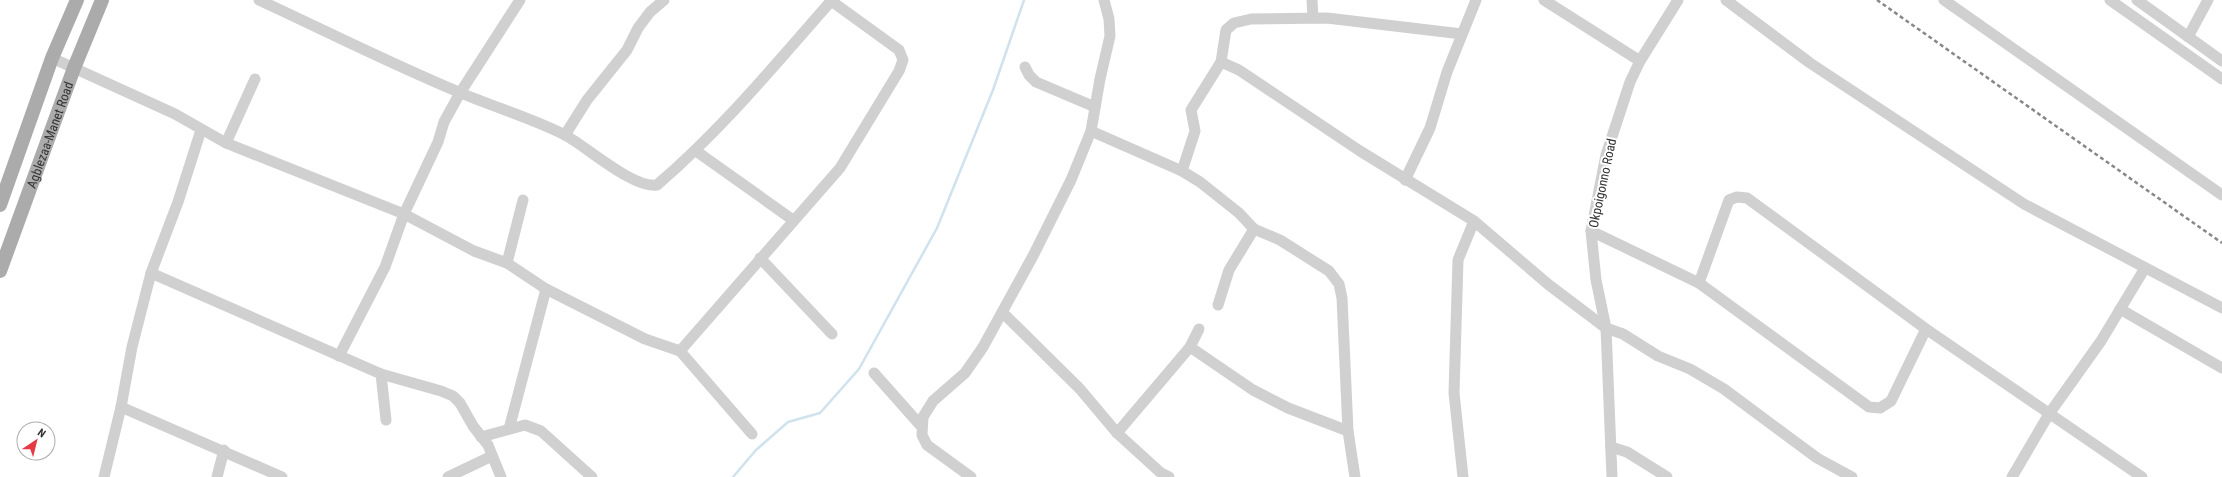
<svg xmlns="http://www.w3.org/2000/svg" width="2222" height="477" font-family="'Roboto Condensed',sans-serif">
<rect width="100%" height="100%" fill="#fff"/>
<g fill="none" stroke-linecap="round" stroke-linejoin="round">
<!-- stream -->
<polyline stroke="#cfe2ee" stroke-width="2.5" points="733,477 756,450 788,422 820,413 859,369 937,228 993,90 1024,0"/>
<!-- minor -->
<g stroke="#d0d0d0" stroke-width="11">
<path d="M259,0c67,31 134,65 202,93 33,14 73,26 104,42 22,12 69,54 92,50 66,-57 117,-119 174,-184"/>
<polyline points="1312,0 1313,18"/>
<polyline points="1544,0 1640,61"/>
<polyline points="1726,0 1810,63 2024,204 2222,308"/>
<polyline points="1944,0 2222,195"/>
<polyline points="2110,0 2222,79"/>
<polyline points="2137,0 2222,61"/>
<polyline points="2188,37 2208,0"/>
<polyline points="52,58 175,114 226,143 404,214 474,251 507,263 546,289 645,339 680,351 752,434"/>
<polyline points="1221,62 1239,70 1360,151 1474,221 1549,285 1606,328 1623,334 1658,356 1690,369 1724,389 1817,458 1852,477"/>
<polyline points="1025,67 1029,75 1036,82 1095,107"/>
<polyline points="1091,131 1182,171 1200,182 1239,213 1254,229 1280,240 1329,271 1339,284 1342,298 1348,431 1355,477"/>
<polyline points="565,135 587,100 627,50 638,28 650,12 664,0"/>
<polyline points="226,143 255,79"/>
<polyline points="696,151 793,220"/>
<polyline points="1182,171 1195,131 1191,110 1221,62 1226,30 1234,23 1251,19 1327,18 1462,34"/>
<polyline points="1405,180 1430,128 1447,72 1476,0"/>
<polyline points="1591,231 1699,283"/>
<polyline points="760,258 832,334"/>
<polyline points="507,263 523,200"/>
<polyline points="151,273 381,374 441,391 453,396 460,403 473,426 488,445 501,477"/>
<polyline points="1218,305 1229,270 1254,229"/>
<polyline points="2120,309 2222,368"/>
<polyline points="1003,313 1080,389 1117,433 1161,473 1169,477"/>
<polyline points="1926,329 1891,401 1880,408 1869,407 1699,283 1729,200 1737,197 1747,198 1926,329 2142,477"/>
<polyline points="1190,347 1253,390 1288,408 1348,431"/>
<polyline points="680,351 840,168 899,71 903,60 899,50 830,0"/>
<polyline points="339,356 385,267 404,214 438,142 444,122 460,93 520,0"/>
<polyline points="874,373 921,426"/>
<polyline points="381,374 386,420"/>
<polyline points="121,407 282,477"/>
<polyline points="509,429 546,289"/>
<polyline points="1117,433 1190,347 1199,329"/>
<polyline points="481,437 525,425 541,431 592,477"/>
<polyline points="1611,447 1627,452 1667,477"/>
<polyline points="104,477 121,407 132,347 151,273 178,202 201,130"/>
<polyline points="217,477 224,450"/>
<polyline points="448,477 492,456"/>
<polyline points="971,477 927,445 922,435 923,417 933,401 965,373 983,347 1034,254 1071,180 1091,131 1100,79 1110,36 1109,19 1104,0"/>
<polyline points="1463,477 1454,393 1458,260 1474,221"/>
<polyline points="1612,477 1606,328 1596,280 1591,231 1606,155 1630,82 1640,61 1678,0"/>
<polyline points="2012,477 2049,414 2101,341 2145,268"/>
</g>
<!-- major -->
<g stroke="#ababab" stroke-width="14">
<polyline points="0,205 52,58 77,0"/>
<path id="s1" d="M0,271l74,-203 28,-68"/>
</g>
<!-- rail -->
<polyline stroke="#888" stroke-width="2.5" stroke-dasharray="4 3" stroke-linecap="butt" points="1877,0 2222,243"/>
</g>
<g text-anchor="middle" stroke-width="4" stroke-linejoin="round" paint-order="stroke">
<!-- street labels -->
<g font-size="13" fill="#333" stroke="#fff">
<text dy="5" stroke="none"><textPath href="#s1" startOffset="145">Agblezaa-Manet Road</textPath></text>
<text transform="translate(1602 183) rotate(-78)" y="5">Okpoigonno Road</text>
</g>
</g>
<!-- north arrow -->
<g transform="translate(36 441) rotate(35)"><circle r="19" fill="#ffffff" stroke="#adadad"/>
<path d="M0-3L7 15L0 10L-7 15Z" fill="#e63946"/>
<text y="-6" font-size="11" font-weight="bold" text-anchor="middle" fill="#333333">N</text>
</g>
</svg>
